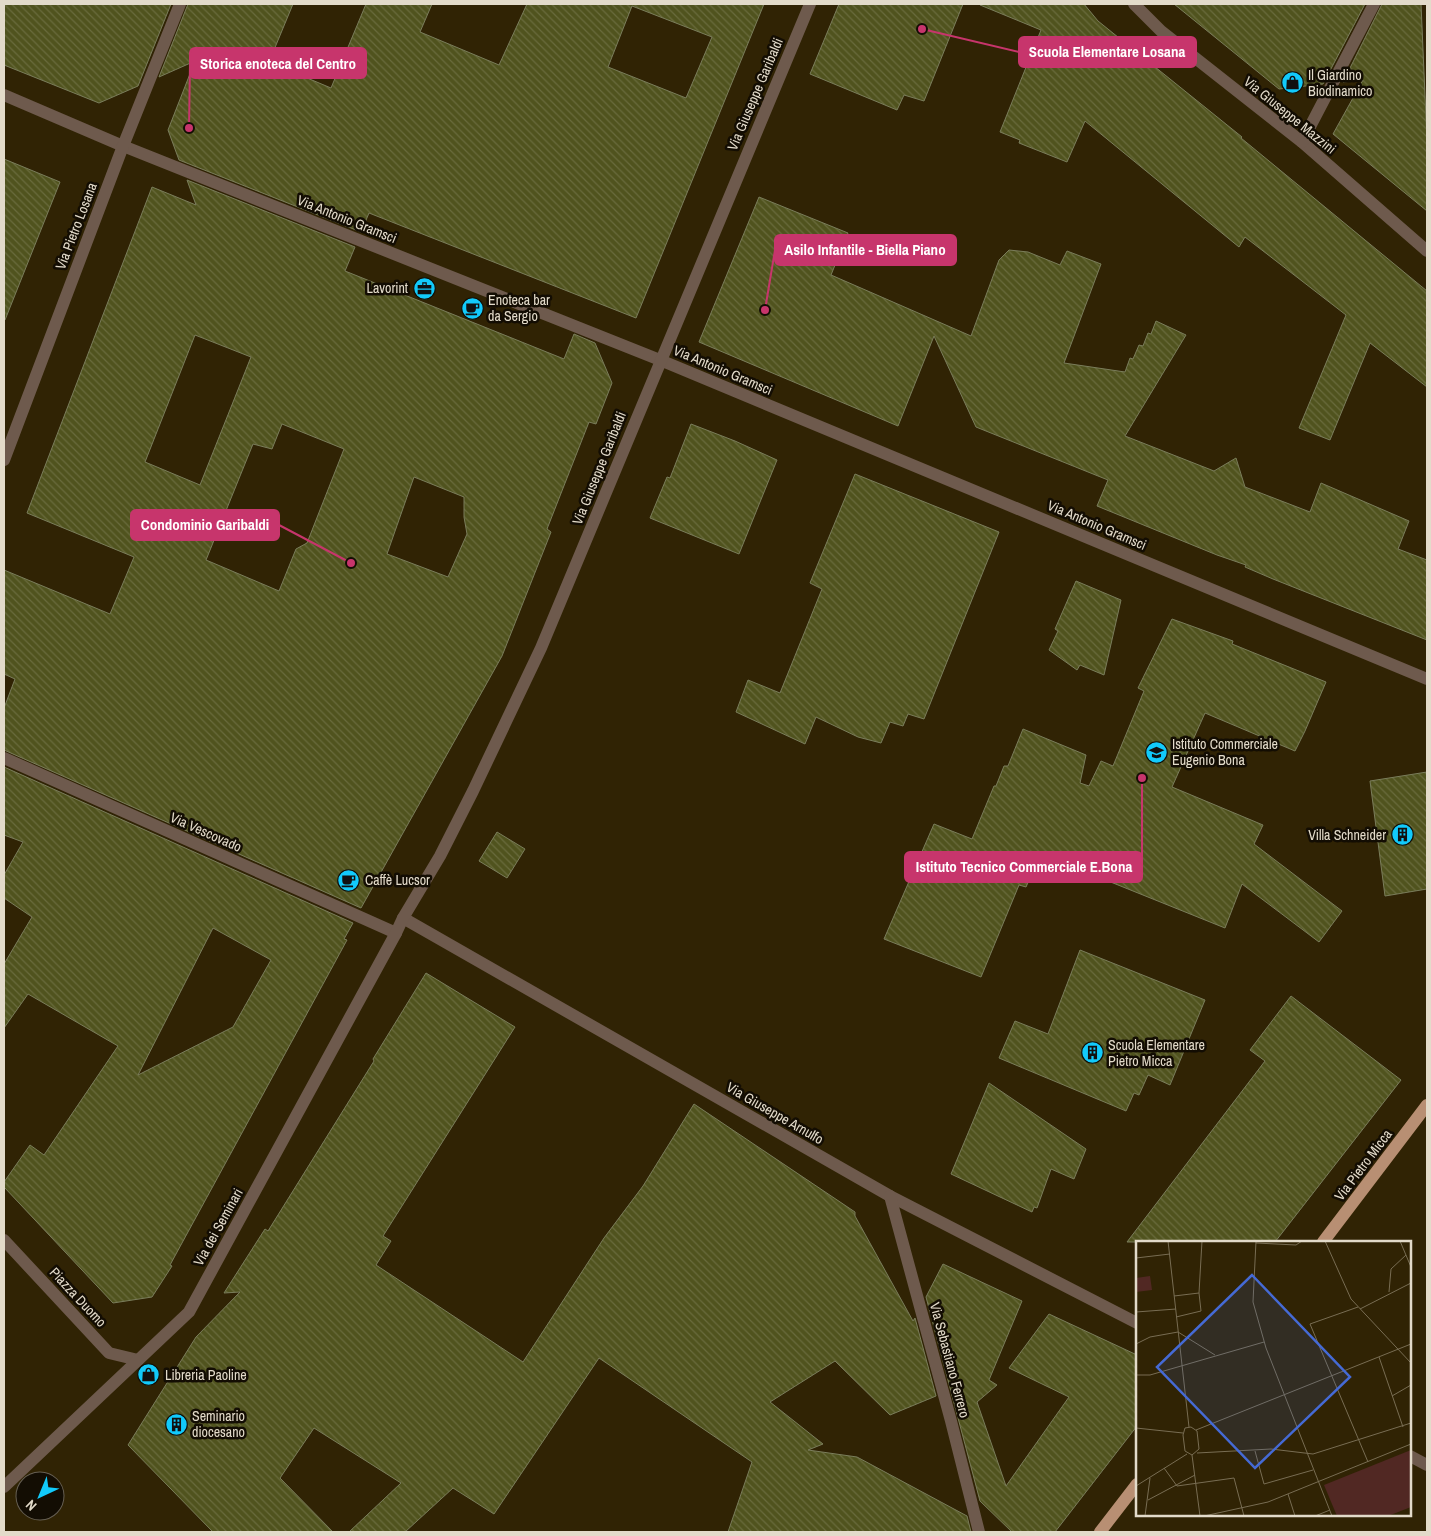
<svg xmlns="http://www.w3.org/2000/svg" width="1431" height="1536" font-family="'Archivo Narrow',sans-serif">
<defs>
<pattern id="building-back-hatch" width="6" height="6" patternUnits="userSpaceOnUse" patternTransform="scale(1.25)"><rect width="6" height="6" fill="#50531e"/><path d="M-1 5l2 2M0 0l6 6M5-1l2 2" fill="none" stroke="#696b3d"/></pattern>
</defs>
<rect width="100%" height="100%" fill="#302304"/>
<!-- building -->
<g fill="url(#building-back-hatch)" stroke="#7a7d5b" fill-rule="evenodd">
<polygon points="4,4 171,4 138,86 99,103 4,65"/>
<path d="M188,4h105l-24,58 62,26 35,-84h66l-12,28 79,33 28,-61h237l-128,314 -267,-105 -8,19 -182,-72 -11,-30 27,-69 -36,16zM632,6l80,31 -26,61 -78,-31z"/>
<polygon points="839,4 963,4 924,101 904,95 897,110 810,74"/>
<polygon points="980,4 1084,4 1098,21 1242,137 1241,138 1427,291 1427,387 1370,343 1330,440 1299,428 1346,315 1245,237 1239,247 1085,121 1067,162 1019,143 1020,140 1000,132 1041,30 980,5"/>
<polygon points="1174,4 1365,4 1323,84 1279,89"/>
<polygon points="1382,4 1421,4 1427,141 1427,211 1333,134 1363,80 1343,82"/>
<polygon points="4,159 60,182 5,320 4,320"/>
<path d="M187,180l168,67 -10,24 219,88 10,-25 21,9 17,40 -16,41 -7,-2 -42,107 4,3 -49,124 -141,252 -357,-158v-42l11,-29 -11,-5v-104l106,44 24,-57 -107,-44 125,-326 44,18zM195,335l56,22 -51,128 -55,-23zM282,424l62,25 -37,94 -11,6 -17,42 -73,-31 47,-116 19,5zM414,477l50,20v20l3,17 -19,43 -61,-23z"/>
<polygon points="759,197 848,233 831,275 971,336 999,260 1009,250 1028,252 1060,265 1067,251 1101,264 1064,363 1125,372 1130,358 1133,359 1139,345 1143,346 1148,333 1151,334 1156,321 1186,335 1125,436 1214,471 1236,458 1245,487 1310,512 1321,483 1409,521 1398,549 1427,560 1427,640 1273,579 1245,567 1246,565 1217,555 1097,506 1108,480 976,427 934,336 898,426 699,342"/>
<polygon points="691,424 735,441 777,460 739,554 650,518 667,477 670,478"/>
<polygon points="855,474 999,532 924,719 908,714 903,726 890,722 881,743 858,737 816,717 805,744 736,712 748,680 780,693 822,589 810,583"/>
<polygon points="1076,581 1121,600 1104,675 1080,665 1077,670 1049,650 1058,631 1055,629"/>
<polygon points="1172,619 1233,641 1232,644 1326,682 1305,731 1295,751 1205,713 1172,787 1263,825 1254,844 1342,911 1319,942 1242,884 1225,928 1041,854 1026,887 1019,885 981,977 884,939 934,824 972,839 994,786 996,786 1004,766 1008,766 1023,729 1086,755 1080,783 1089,786 1101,761 1113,766 1144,691 1138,688"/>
<path d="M4,767l349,156 -9,16 3,1 -177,325 2,1 -20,31 -39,6 -109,-116v-5l26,-37 14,10 74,-109 -90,-52 -24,34v-64l28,-47 -28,-19v-23l19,-33 -19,-7zM213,928l58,32 -38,67 -95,48z"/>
<polygon points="1427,772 1427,889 1385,896 1370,781"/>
<polygon points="497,832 525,849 507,878 479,861"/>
<polygon points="1080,950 1205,1000 1170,1085 1148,1075 1139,1095 1134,1093 1126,1111 999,1058 1015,1021 1048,1034"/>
<polygon points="426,973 515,1027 383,1236 391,1241 376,1265 523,1362 604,1238 643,1186 694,1104 855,1212 855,1216 913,1321 915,1318 936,1396 890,1415 835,1361 770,1402 823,1444 808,1450 857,1457 967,1516 971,1532 728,1532 752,1462 599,1358 494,1514 453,1488 405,1532 349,1532 401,1483 314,1428 280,1478 333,1532 213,1532 128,1445 196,1337 240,1292 224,1293 265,1229 268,1231 374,1061 373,1059"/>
<polygon points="1291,996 1401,1080 1275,1242 1127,1242 1265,1061 1250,1050"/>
<polygon points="989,1083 1086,1149 1074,1179 1051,1169 1037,1208 1034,1207 1032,1212 951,1174"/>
<polygon points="943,1264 1022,1301 989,1380 997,1385 977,1402 1006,1486 1069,1397 1009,1368 1049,1314 1137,1355 1137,1426 1055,1532 1012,1532 980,1501 926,1297"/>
</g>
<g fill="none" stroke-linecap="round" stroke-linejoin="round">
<!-- minor -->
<g stroke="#6e5a4d" stroke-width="12">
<polyline points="1134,4 1161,31 1302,142 1427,251"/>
<polyline points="4,95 123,146 660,360 1427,679"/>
<polyline points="1302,142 1374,4"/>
<polyline points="4,460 123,146 180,4"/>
<polyline points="4,758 396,933"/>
<polyline points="403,918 890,1196 1137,1323"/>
<polyline points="890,1196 951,1421 979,1532"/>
<polyline points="4,1240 109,1353 138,1360"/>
<polyline points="1410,1456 1427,1465"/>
<polyline points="4,1487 189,1312 396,933 403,918 440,856 473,791 541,648 810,4"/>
</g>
<!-- major -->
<g stroke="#b88f73" stroke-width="12">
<polyline points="1323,1242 1427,1105"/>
<polyline points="1100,1532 1137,1484"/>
</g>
</g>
<!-- icons -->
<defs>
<symbol id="shop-disc" viewBox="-11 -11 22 22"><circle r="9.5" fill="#12cafb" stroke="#130d03"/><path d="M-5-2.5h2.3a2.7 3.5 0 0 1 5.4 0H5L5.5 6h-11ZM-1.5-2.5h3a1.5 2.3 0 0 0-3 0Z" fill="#111"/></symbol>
<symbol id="office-disc" viewBox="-11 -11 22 22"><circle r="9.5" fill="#12cafb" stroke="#130d03"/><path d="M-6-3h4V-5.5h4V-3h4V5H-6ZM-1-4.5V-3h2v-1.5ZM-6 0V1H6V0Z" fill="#111"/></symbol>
<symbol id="cafe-disc" viewBox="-11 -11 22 22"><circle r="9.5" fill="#12cafb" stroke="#130d03"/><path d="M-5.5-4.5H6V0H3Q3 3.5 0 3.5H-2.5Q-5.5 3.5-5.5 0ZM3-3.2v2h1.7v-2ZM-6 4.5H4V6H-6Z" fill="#111"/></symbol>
<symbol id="school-disc" viewBox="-11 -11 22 22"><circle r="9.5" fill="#12cafb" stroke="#130d03"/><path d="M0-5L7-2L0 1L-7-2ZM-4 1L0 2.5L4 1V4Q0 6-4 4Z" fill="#111"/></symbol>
<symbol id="building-disc" viewBox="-11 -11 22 22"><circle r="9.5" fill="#12cafb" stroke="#130d03"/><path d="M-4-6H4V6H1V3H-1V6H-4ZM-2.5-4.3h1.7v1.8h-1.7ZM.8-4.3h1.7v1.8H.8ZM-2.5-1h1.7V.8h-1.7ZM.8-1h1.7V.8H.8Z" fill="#111"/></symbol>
</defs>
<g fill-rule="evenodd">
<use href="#shop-disc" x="1280" y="70" width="25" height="25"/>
<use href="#office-disc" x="412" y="276" width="25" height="25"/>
<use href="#cafe-disc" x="460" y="296" width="25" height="25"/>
<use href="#school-disc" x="1144" y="740" width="25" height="25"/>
<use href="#building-disc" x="1390" y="822" width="25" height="25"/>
<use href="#cafe-disc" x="336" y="868" width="25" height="25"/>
<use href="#building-disc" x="1080" y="1040" width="25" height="25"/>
<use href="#shop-disc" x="136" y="1362" width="25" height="25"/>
<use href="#building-disc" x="164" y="1412" width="25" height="25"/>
</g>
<g text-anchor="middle" stroke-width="5" stroke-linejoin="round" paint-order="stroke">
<!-- poi labels -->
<g font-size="14" fill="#e3dbca" stroke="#130d03" text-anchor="start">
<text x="1308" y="80">Il Giardino<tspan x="1308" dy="16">Biodinamico</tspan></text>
<text x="408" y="293" text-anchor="end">Lavorint</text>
<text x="488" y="305">Enoteca bar<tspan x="488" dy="16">da Sergio</tspan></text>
<text x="1172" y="749">Istituto Commerciale<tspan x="1172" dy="16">Eugenio Bona</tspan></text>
<text x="1386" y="840" text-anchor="end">Villa Schneider</text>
<text x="365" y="885">Caffè Lucsor</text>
<text x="1108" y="1050">Scuola Elementare<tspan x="1108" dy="16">Pietro Micca</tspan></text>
<text x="165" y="1380">Libreria Paoline</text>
<text x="192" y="1421">Seminario<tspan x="192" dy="16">diocesano</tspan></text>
</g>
<!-- street labels -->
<g font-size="14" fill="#e3dbca" stroke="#130d03">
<text transform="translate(755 94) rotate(-67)" y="5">Via Giuseppe Garibaldi</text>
<text transform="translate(1290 115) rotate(39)" y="5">Via Giuseppe Mazzini</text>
<text transform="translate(347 219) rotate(22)" y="5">Via Antonio Gramsci</text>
<text transform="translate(76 226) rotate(-69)" y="5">Via Pietro Losana</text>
<text transform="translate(723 370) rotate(23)" y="5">Via Antonio Gramsci</text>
<text transform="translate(599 468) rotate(-68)" y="5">Via Giuseppe Garibaldi</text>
<text transform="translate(1097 525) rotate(23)" y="5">Via Antonio Gramsci</text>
<text transform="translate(206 832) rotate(24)" y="5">Via Vescovado</text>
<text transform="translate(775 1113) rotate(30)" y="5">Via Giuseppe Arnulfo</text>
<text transform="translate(1363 1165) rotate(-53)" y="5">Via Pietro Micca</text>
<text transform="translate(218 1227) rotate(-61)" y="5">Via dei Seminari</text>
<text transform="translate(78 1297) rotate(47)" y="5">Piazza Duomo</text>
<text transform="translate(950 1360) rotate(75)" y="5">Via Sebastiano Ferrero</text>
</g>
</g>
<!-- overview -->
<g transform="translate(1136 1241)">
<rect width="275" height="275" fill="#302304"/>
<path d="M14,35l2,14 -16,2v-14z" fill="#512823"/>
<path d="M275,209v57l-23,9h-51l-13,-31z" fill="#512823"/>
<path fill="none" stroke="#786d53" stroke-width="1" d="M32,0l21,186M120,0l-3,61 13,46 66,168M189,0l26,58 60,64M264,0l11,26M120,2l40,2 6,-4M0,17l34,-4M253,51l2,-23 15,-14M38,55l25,-3 3,-52M222,66l-48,17 58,138M224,68l51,-26M0,71l40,-3M40,76l25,-6 -2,-18M0,103l14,-7 28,-5 37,23M243,116l24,70M0,134h14l114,-33M256,155l19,-11M55,186l6,4 2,18 -7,6 -7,-4 -2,-16 2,-7zM0,187l47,5M60,189l215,-86M119,210l9,33 49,-14M61,212l74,-4 42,5 98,-31M56,214l8,61M28,227l13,18M0,245l51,-32M41,245l57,-8 10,38M152,253l7,22M12,259l47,-25M9,275l5,-38M68,275l64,-14 143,-58M179,275l15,-6"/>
<path fill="#456ad5" fill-opacity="0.15" stroke="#456ad5" stroke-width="2.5" d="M116,34l98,102 -95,91 -98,-101z"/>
<rect width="275" height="275" fill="none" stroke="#e3dbca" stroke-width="2.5"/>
</g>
<!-- callouts -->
<path fill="none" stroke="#c7356c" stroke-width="2" d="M922 29L1019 52M189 128L190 63M765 310L775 250M351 563L279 525M1142 778L1142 867"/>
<g fill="#c7356c" stroke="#130d03" stroke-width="2">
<circle cx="922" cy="29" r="5"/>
<circle cx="189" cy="128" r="5"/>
<circle cx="765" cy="310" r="5"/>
<circle cx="351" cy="563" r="5"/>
<circle cx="1142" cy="778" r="5"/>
</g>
<g fill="#c7356c" stroke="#c7356c" stroke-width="2">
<rect x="1019" y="37" width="177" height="30" rx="5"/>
<rect x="190" y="48" width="176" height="30" rx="5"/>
<rect x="775" y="235" width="181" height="30" rx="5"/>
<rect x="131" y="510" width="148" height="30" rx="5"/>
<rect x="905" y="852" width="237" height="30" rx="5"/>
</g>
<g font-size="15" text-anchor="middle" font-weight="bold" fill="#fff">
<text x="1107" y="57">Scuola Elementare Losana</text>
<text x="278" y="69">Storica enoteca del Centro</text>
<text x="865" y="255">Asilo Infantile - Biella Piano</text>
<text x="205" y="530">Condominio Garibaldi</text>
<text x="1024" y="872">Istituto Tecnico Commerciale E.Bona</text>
</g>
<!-- border -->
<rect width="1431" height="1536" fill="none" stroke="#e3dbca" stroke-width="10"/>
<!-- north arrow -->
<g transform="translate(40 1496) rotate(224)"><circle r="24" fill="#130d03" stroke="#665f53"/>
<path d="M0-4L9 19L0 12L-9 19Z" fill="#12cafb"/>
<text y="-8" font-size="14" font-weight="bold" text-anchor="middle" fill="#e3dbca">N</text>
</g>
</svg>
